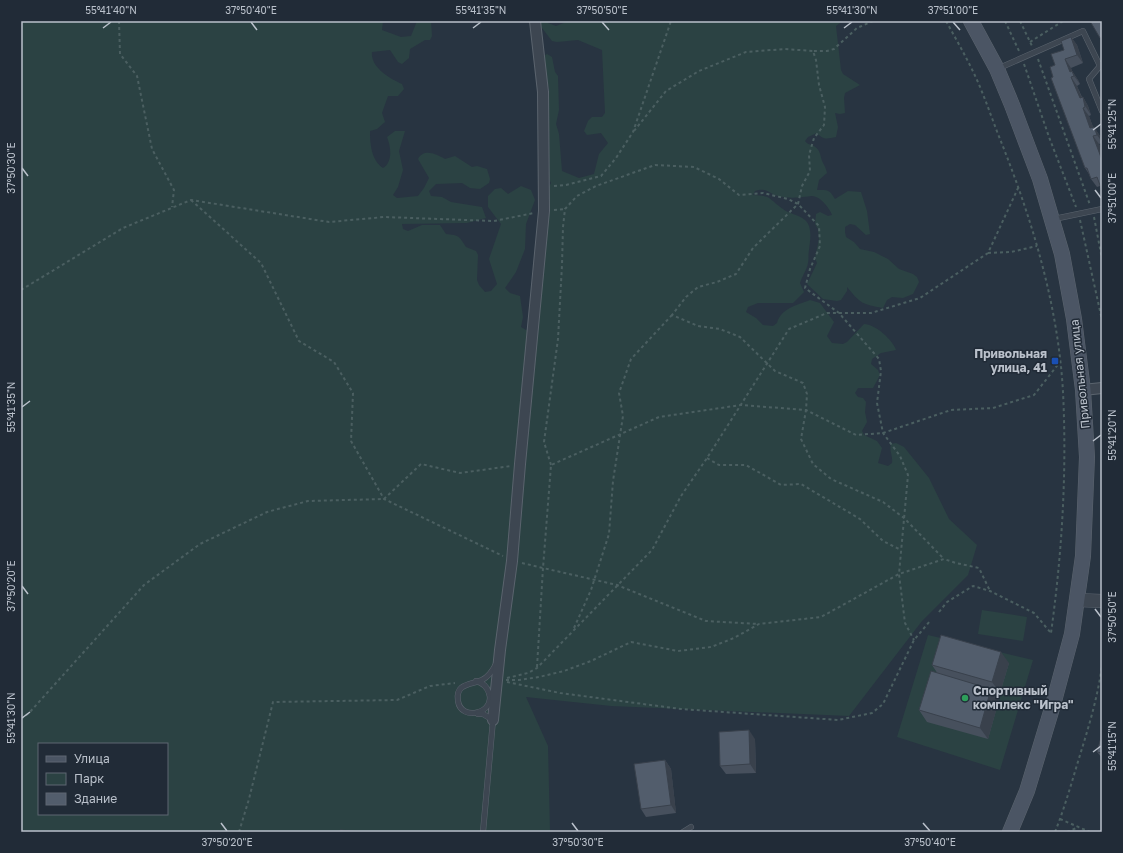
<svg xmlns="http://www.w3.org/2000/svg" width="1123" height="853" font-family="'Golos Text',sans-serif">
<rect width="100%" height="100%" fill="#283441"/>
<!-- green -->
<g fill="#2b4243" fill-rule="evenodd">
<path d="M21,21h362l-1,9 19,7 10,-1 6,-15h14l1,15 -2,4h-5l-15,9 -1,9 -7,6 -4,-2 -8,-12 -18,2c-2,15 18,27 30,32l2,5 -6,7h-10l-6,17 3,9 -8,7 -7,2c0,12 1,29 13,37 10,-6 8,-21 4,-31l8,-6h10l-6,20 4,19 -5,17 -5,8 4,3 21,-2 6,-8 5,-10 -11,-19c6,-11 18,-5 27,0l10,-3 17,11 5,-1 10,3 3,10 -1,4 -9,6 -10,-1 -8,-5 -26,1 -7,7 2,5 11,1 9,5 31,5 4,11 -19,5 -65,1 1,5 5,2 14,-6h18l6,9c13,1 13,2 20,13l10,4 2,4 -1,25 2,5 6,7 6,-1 6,-7 -8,-25 12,-35 -13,-17v-11l7,-7 6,-1 7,6 13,-8 10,4 4,10 -9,24 -1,25 -9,23 -11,16 5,5 10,3 3,21 -2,10 5,3 4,-2 16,-136 5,-9 -4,-9 2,-86 -8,-27 1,-4 5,-3 5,3 3,15 3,4 1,34 -3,14 3,10 3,37 17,7 15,-4 5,-20 9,-11 -7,-10 -14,2 -3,-4 4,-10 4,-4h10l3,-4 -3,-63 -24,-10 -21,2 -5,-1 -13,-17v-3h8l1,2 8,3 10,-4 11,-1h270l-7,2 -4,3 5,44 2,4 17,11 -15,8 -1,5 1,15 -5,1 -5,-1 3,14 -2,10c-9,2 -13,3 -19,-4l-9,4 -3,4c3,4 5,3 9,5 7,4 6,11 9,17 2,4 3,5 4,10l-8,7 -2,10c11,0 12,-1 18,9l13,-8 13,1 6,19 3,23 -4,1 -11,-10 -5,-1 -5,3v5l1,5 8,5 6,7 14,3 14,7 11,10 14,5 4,3 2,5 -6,12 -10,4 -11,-1 -5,3 -4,8c-21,-4 -22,-4 -36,-21v4l-6,9 -4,1 -14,-2 -16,-15 10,-21 -2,-5 4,-19 -1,-10 -3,-5 1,-10 4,-2 8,4 4,-1c-2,-6 -10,-16 -16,-18 -4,-2 -8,0 -13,0 -7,1 -18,1 -25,-1 -9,-3 -12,-9 -23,-5l-2,4c20,1 15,4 30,14 6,5 15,5 22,11 8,7 5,21 4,30 -1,4 0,9 -1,13 -1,7 -6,13 -8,20l4,9 -11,11h-35l-10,4 -2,5 10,6 7,7 10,1 4,-3c4,-15 21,-18 33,-23l10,3 14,19 -7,14 5,7 11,1 4,-2 17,-18c11,0 29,16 32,26l-15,3 -9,6 -1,5 7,6 2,5 -7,13h-15l-3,5 3,4 5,1 3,4 -1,10 2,10 -5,9 2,4 13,6 5,7 -4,15 10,3 4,-3c1,-7 -3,-12 -1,-19l5,-1 8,4 25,31 20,41 28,26 -9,30 -46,46 -73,95 -238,-10 -85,-9 22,49 2,84 8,2h-537zM39,744h128v70h-128z"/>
<polygon points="982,610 1027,617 1023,641 978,634"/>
<polygon points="928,635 1033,660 1000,770 897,737"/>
</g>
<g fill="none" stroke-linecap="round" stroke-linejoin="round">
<defs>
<g id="service">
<polyline points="997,69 1083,31 1100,66 1089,79 1102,111"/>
<polyline points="1054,219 1102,209"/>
<path d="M476,681c7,2 11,5 13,12 7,20 -28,29 -31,8 -3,-18 13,-16 24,-21 6,-3 11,-10 14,-16"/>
<polyline points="478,714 483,714 493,720 483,832"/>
<polyline points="683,832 691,827"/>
</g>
<g id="minor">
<polyline points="1083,390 1102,388"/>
<polyline points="493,720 500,650 512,561 520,464 544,211 543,92 535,21"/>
</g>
<polyline id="tertiary" points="1077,600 1102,601"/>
<polyline id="secondary" points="971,21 997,69 1012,105 1040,179 1062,254 1074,319 1083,390 1087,457 1083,556 1072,634 1053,705 1027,791 1010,832"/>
</defs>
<!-- service casing -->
<use href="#service" stroke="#5b646e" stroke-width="6"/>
<!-- minor casing -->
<use href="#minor" stroke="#5b646e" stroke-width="12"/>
<!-- tertiary casing -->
<use href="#tertiary" stroke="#5b646e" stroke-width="14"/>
<!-- secondary casing -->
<use href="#secondary" stroke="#5b646e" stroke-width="16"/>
<!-- path -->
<g stroke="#4b5f61" stroke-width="2" stroke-dasharray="3 3" stroke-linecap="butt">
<polyline points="119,21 120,54 137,76 152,149 174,190 172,207"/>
<polyline points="873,21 857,28 834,49 827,51 813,51 816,60 819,85 825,107 824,125 814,138 809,155 810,171 802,186 798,204 753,248 736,274 717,282 698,287 686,297 672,315 698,326 720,329 740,337 775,371 803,383 807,394 806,410 801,439 813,464 831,479 883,502 904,518 944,559"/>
<path d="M946,21c11,20 22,39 31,59 8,18 14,36 21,54 33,82 60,169 65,258 4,81 -1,161 -12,241"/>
<polyline points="1005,21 1019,51"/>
<polyline points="1020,21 1032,46"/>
<polyline points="1030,42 1063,21"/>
<polyline points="1038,59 1090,205"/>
<polyline points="1024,64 1049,137 1076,207"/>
<polyline points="634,131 666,91 699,71 746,52 785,49 813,51"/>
<polyline points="554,186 566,185 601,176 616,158 633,132 671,21"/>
<polyline points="191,200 261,263 299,341 334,362 353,393 351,441 384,499 503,556"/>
<polyline points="554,210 565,209"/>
<polyline points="1094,217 1102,259"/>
<polyline points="1080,220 1102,320"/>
<polyline points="988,253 1011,252 1037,246"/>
<polyline points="21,290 123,228 191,200 329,222 384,217 494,221 534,213"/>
<polyline points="707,458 719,465 746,465 781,485 801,484 860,519 883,541 901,550"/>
<polyline points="551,465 544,442 558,339 562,265 563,227 565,209 577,196 596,186 655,165 694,167 719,179 739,195 763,193 788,199 798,204 819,226 820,246 810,269 805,288 839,313 879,359 881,371 877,403 883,433 900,456 908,475 899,574 905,623 914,640"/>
<polyline points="522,563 543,568 551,465 659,417 741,405 806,410 856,435 883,433 951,410 993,408 1034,395 1060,362"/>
<polyline points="939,612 947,602 973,586 990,591 1034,613 1051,633"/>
<polyline points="574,628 591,590 609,534 613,481 623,416 619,393 631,359 672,315"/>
<polyline points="537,667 543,568 617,585 706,621 758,624"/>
<polyline points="507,678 528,673 537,668 652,550 681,496 707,458 789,329 827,313 871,313 920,298 988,253 1019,186"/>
<polyline points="506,680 519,680 539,677 564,671 591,661 631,642 678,651 711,647 734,638 759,624 821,617 899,574 944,559 956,563 979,568 990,591"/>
<polyline points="507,682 560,693 681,709 838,720 872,713 883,704 914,640 930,621"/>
<polyline points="21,719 29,713 144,585 200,544 267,512 308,501 384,499 421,464 460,473 511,466"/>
<polyline points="1060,819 1090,832"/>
<polyline points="239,832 249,799 273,702 397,700 430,686 455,683"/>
<path d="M1055,832c10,-25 17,-51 25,-77 9,-29 18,-59 22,-90"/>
<polyline points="1067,832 1079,827"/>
</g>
<!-- service -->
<use href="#service" stroke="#3d4651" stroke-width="5"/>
<!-- minor -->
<use href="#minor" stroke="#3d4651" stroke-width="10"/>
<!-- tertiary -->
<use href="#tertiary" stroke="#3d4651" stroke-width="13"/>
<!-- secondary -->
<use href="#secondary" stroke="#4b5564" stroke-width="15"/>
</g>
<!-- wall -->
<g fill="#47505d">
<polygon points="1071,37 1077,45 1083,63 1071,68 1072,71 1078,80 1080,84 1077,86 1082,97 1083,97 1088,106 1091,115 1089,116 1093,127 1094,127 1100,136 1102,142 1102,143 1099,144 1102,152 1102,189 1100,186 1097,187 1091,179 1089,174 1085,168 1053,77 1055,65"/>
<polygon points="1009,663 1000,693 993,691 999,700 988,739 927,722 919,710 938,674 932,665"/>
<polygon points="1102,734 1102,758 1097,752"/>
<polygon points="755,739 756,773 726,774 720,766"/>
<polygon points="665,760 671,769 676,813 646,817 641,809"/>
</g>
<!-- shaded-wall -->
<g fill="#39414c">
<polygon points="1071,37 1077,45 1083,63 1077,55"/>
<polygon points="1065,59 1071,68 1074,76 1070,72"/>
<polygon points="1072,71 1078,80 1080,84 1074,76"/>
<polygon points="1071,77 1077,86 1085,106 1083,97 1088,106 1091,115 1080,98"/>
<polygon points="1083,108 1089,116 1096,135 1090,128"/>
<polygon points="1094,127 1100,136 1102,142 1097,135"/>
<polygon points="1093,136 1099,144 1102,152 1102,160"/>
<polygon points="1001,652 1009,663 1000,693 992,682"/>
<polygon points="991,689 999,700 988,739 980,728"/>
<polygon points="749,730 755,739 756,773 750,764"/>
<polygon points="665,760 671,769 676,813 671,805"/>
</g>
<!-- building -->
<g fill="#525d6c" stroke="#39414c">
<polygon points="1090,21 1102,21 1102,36 1100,38"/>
<polygon points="1071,37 1077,55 1065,59 1070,72 1072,71 1074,76 1071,77 1080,98 1083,97 1085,107 1083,108 1090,128 1094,127 1097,135 1093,136 1102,160 1102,188 1101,188 1097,177 1091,179 1087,168 1085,168 1051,78 1053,77 1050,67 1055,65 1051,54 1064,50 1061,41"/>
<polygon points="941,635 1001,652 992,682 932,665"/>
<polygon points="931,671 991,689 980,728 919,710"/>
<polygon points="749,730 750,764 720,766 719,732"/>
<polygon points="1102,734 1102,753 1097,752"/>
<polygon points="665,760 671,805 641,809 634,764"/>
<polygon points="340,830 364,832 340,832"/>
</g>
<!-- ticks -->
<path fill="none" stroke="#bac1cb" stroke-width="1.5" d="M251,22l6,8M602,22l7,8M953,22l7,8M103,28l8,-6M473,28l8,-6M844,28l8,-6M1093,130l8,-6M22,168l6,8M1095,190l6,8M22,407l8,-6M1093,441l8,-6M22,586l6,8M1095,609l6,8M22,718l8,-6M1093,752l8,-6M221,823l6,8M572,823l6,8M923,823l7,8"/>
<!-- markers -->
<rect fill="#1a4fb4" stroke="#212b37" stroke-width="1.5" x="1051" y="357" width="8" height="8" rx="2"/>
<circle fill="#2e9e5b" stroke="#212b37" stroke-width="1.5" cx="965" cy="698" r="4"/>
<g text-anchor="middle" stroke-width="3" stroke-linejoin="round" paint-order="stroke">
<!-- poi labels -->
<g font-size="12" font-weight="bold" fill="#bac1cb" stroke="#212b37" text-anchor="end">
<text x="1047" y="358">Привольная<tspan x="1047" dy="14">улица, 41</tspan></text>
<text x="973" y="695" text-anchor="start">Спортивный<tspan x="973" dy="14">комплекс "Игра"</tspan></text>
</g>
<!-- street labels -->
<g font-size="12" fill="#bac1cb" stroke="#212b37">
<text transform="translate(1080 374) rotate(-96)" y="4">Привольная улица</text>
</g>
</g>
<!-- border -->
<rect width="1123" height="853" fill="none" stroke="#212b37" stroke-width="44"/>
<!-- legend -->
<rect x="38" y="743" width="130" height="72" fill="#212b37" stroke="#5e6772"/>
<rect x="46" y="756" width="20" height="6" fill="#4b5564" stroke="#5e6772"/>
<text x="74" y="763" font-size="12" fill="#bac1cb">Улица</text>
<rect x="46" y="773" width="20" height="12" fill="#2b4243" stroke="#5e6772"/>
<text x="74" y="783" font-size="12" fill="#bac1cb">Парк</text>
<rect x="46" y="793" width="20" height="12" fill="#525d6c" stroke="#5e6772"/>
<text x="74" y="803" font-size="12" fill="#bac1cb">Здание</text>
<rect x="22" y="22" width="1079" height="809" fill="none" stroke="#bac1cb" stroke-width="1.5"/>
<g font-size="10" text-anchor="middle" fill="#bac1cb">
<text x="111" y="14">55°41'40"N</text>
<text x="251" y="14">37°50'40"E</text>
<text x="481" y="14">55°41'35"N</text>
<text x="602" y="14">37°50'50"E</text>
<text x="852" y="14">55°41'30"N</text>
<text x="953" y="14">37°51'00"E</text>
<text transform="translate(1112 124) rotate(-90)" y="4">55°41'25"N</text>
<text transform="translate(11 168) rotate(-90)" y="4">37°50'30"E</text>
<text transform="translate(1112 198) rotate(-90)" y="4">37°51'00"E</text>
<text transform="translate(11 407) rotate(-90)" y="4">55°41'35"N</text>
<text transform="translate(1112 435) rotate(-90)" y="4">55°41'20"N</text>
<text transform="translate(11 586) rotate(-90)" y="4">37°50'20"E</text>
<text transform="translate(1112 617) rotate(-90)" y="4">37°50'50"E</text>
<text transform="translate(11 718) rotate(-90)" y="4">55°41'30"N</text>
<text transform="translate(1112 746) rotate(-90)" y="4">55°41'15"N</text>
<text x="227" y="846">37°50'20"E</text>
<text x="578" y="846">37°50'30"E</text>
<text x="930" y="846">37°50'40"E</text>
</g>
</svg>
